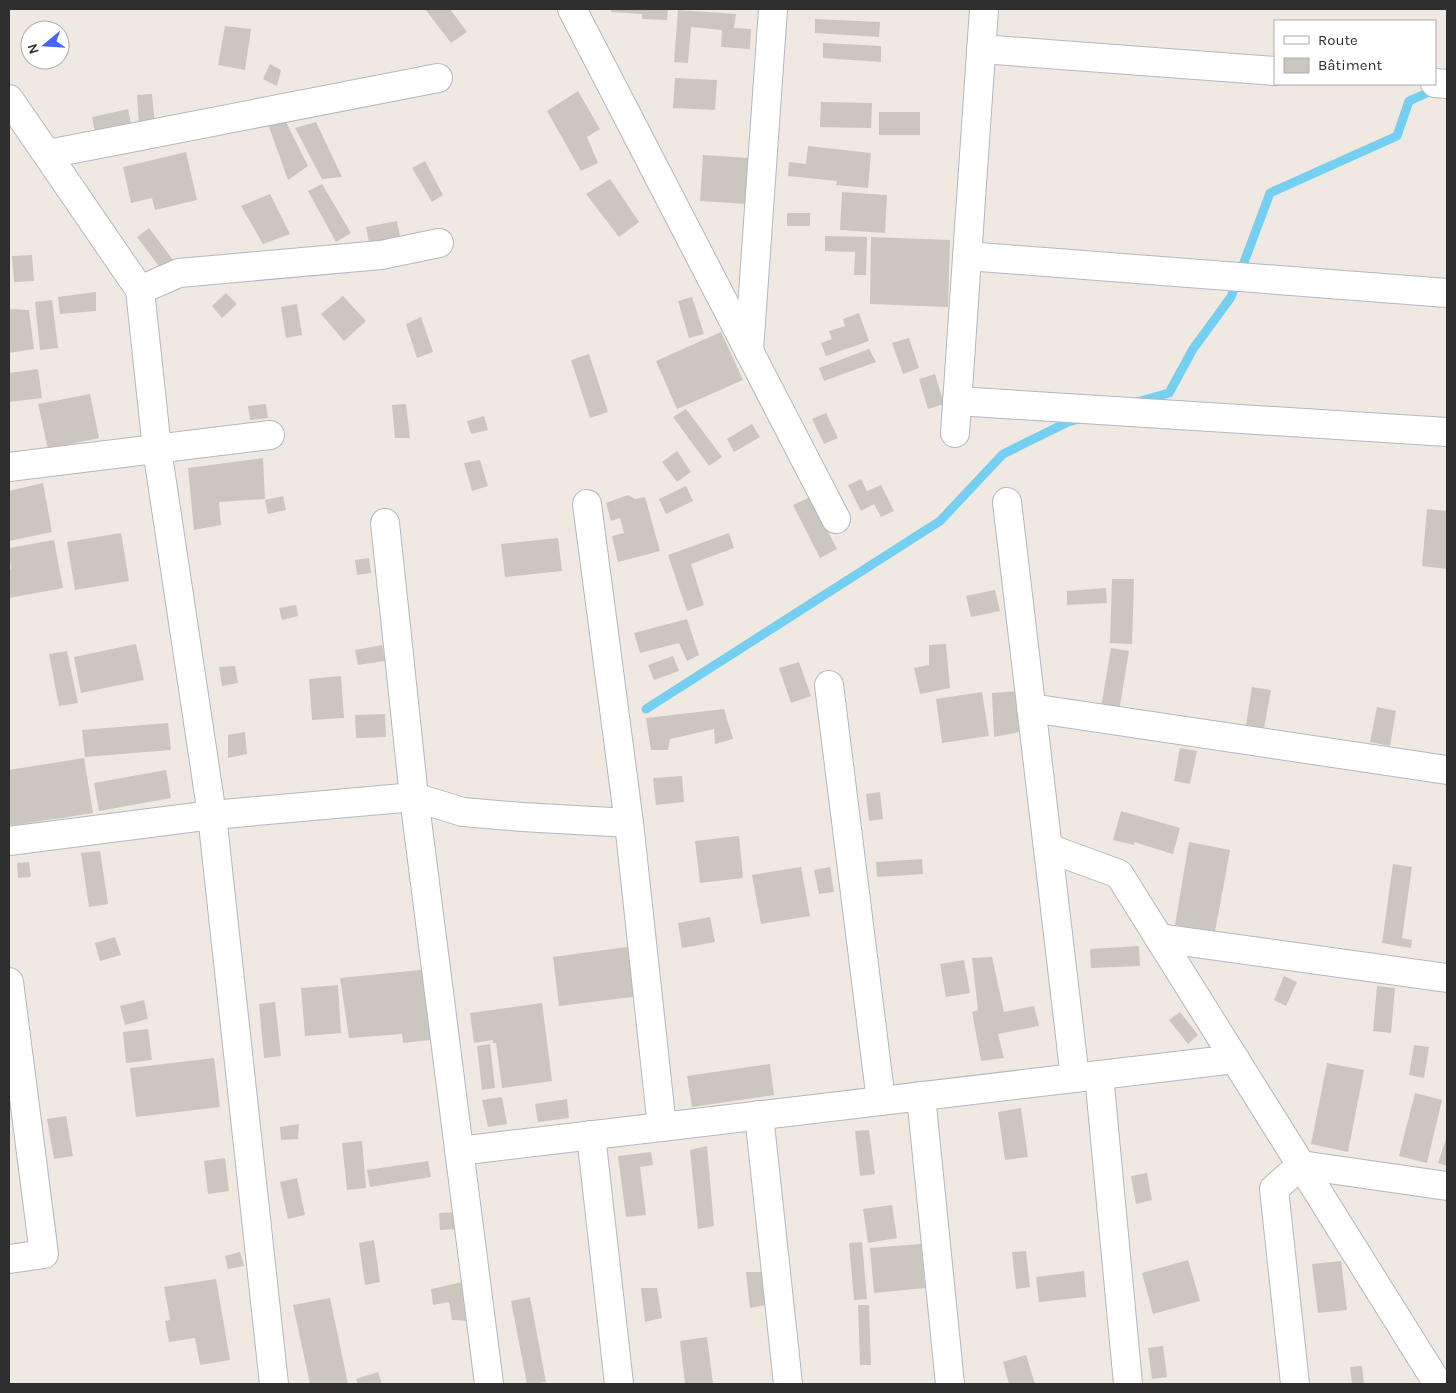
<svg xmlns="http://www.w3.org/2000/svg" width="1456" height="1393" font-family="Karla,sans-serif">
<rect width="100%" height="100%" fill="#efe9e1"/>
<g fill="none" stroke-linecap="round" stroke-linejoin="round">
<!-- stream -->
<g stroke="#75cff0" stroke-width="9">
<polyline points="1137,402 1169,393 1193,349 1231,297 1270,193 1397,136 1409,101 1436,89"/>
<polyline points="646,709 940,521 1003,454 1068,422 1079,419"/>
</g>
</g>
<!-- building -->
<g fill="#cbc7bf">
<polygon points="425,9 450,9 467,32 451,43"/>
<polygon points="611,9 668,9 667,20 642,19 642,14 611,12"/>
<polygon points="678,10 736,14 734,28 751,29 750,49 721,47 722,30 691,27 688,63 674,62"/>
<polygon points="815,19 880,22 879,37 815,33"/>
<polygon points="225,26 251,29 245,70 218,65"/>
<polygon points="823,43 881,46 881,62 823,58"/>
<polygon points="270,64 281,70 277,86 263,79"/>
<polygon points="675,78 717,80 715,110 673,108"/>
<polygon points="578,91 600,129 587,137 598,163 581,171 547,111"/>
<polygon points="152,94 155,126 139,127 137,95"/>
<polygon points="821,102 872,103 871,128 820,127"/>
<polygon points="128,109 131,124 95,132 92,117"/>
<rect x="879" y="112" width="41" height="23"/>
<polygon points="286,122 308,166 288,180 268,124"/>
<polygon points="316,122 342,177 322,179 295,128"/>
<polygon points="808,146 871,153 868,188 836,185 837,181 788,176 789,162 806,164"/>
<polygon points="186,152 197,200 155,210 152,198 131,203 123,167"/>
<polygon points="703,155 749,158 747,204 700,201"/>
<polygon points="425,161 443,195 432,202 412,168"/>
<polygon points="610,179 639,222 619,237 586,194"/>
<polygon points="322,184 351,233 336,242 308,191"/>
<polygon points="842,192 887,195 885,233 840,230"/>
<polygon points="270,194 290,234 263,244 241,206"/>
<rect x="787" y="213" width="23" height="13"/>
<polygon points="397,221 400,236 369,243 366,227"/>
<polygon points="149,228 173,260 161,269 137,237"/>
<polygon points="825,236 867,237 866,275 854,275 855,252 825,251"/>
<polygon points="871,237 950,240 948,307 870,304"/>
<polygon points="32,255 34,281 14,282 12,256"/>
<polygon points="96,292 96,311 60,314 58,297"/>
<polygon points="226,293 237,304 222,318 212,306"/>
<polygon points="343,296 366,321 344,341 321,314"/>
<polygon points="692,297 704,334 689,338 678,301"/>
<polygon points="52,300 58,348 40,350 35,302"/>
<polygon points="297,304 302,335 286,338 281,307"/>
<polygon points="9,309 29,310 34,349 9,353"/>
<polygon points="859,313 869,341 826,356 821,343 832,339 829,331 845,326 843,319"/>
<polygon points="421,317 433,352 417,358 406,324"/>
<polygon points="721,332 743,380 677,409 656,361"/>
<polygon points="909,338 919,368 903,374 892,343"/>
<polygon points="869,349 876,362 824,381 819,368"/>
<polygon points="589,354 608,412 590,418 571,360"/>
<polygon points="38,369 42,398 9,402 9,373"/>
<polygon points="935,374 944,404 928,409 919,379"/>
<polygon points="90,394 99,438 48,449 38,404"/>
<polygon points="266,404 268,418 250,420 248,406"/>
<polygon points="406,404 410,438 395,438 392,405"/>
<polygon points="686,409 722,457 709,466 673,417"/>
<polygon points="826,413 838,438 824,444 812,419"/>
<polygon points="484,416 488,430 471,434 467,421"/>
<polygon points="752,424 760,437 734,452 727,439"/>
<polygon points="677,451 691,472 677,482 662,462"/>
<polygon points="263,458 265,499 219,502 221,525 194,530 188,468"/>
<polygon points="480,460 488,486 472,491 464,463"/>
<polygon points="861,479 867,491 881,485 894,511 881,517 874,504 861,511 848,485"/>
<polygon points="43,483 52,532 9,541 9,491"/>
<polygon points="686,486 693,501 666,514 659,499"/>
<polygon points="628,495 635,499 645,497 660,551 618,562 612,536 624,533 620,518 611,521 606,503"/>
<polygon points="283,496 286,510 268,514 265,500"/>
<polygon points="810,497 837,549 820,558 793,505"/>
<polygon points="1427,509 1447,511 1447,569 1422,566"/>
<polygon points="121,533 129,581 75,590 67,542"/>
<polygon points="729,533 734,548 691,564 704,605 687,611 668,555"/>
<polygon points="558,538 562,571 505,577 501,544"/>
<polygon points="54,540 63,588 9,598 9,569 11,569 9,548"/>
<polygon points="369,558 371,573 357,575 355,560"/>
<polygon points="1112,579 1134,579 1132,644 1110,643"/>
<polygon points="1106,588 1107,603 1067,605 1067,591"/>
<polygon points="995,590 1000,611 971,617 966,596"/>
<polygon points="296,605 298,616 282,620 279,608"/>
<polygon points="687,619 699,655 687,661 679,643 640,653 634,633"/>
<polygon points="136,644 144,680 81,693 74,657"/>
<polygon points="946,644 950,688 920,694 914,668 929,665 929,645"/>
<polygon points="382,645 385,661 358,665 355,650"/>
<polygon points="1111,648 1129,651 1119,711 1101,708"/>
<polygon points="67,651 78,703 59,706 49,654"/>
<polygon points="673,656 679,671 654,680 648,665"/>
<polygon points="799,662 811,696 791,703 779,668"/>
<polygon points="235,666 238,683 222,686 219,667"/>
<polygon points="341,676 344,718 312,720 309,679"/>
<polygon points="1252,687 1271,690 1264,728 1246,725"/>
<polygon points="1019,691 1024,731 994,737 992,693"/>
<polygon points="982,692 989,736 942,743 936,699"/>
<polygon points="1377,707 1396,711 1390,746 1370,742"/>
<polygon points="724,709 733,739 715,744 714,729 670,739 668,750 651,750 646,718"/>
<polygon points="385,714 386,737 356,738 355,715"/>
<polygon points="168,723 171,750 85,757 82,730"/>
<polygon points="245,732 247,754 228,758 228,735"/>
<polygon points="1180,748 1197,751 1190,784 1174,781"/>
<polygon points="84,758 93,813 9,826 9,770"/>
<polygon points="166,770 171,798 99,811 94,783"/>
<polygon points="682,776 684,802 656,805 653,778"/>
<polygon points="880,792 883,819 869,821 866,794"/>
<polygon points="1121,811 1180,828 1173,854 1134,842 1134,845 1113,840"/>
<polygon points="739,836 743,878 700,883 695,841"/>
<polygon points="1189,842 1230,850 1215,932 1175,925"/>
<polygon points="100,851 108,904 89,907 81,853"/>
<polygon points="922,859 923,874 877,877 876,862"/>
<polygon points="29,862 31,877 18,878 17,863"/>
<polygon points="1393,864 1412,867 1402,938 1412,940 1411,948 1382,943"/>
<polygon points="801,867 810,916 761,924 752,875"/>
<polygon points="830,867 834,892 819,894 814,870"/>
<polygon points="710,917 715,942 682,948 678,923"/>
<polygon points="115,937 121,955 100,961 95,943"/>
<polygon points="634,946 640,996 559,1006 553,957"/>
<polygon points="1139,946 1140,966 1091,968 1090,949"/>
<polygon points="992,957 1004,1012 1034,1006 1039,1026 998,1034 1004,1058 981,1061 972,1012 978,1010 972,958"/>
<polygon points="964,960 970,993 946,997 940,964"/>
<polygon points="430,969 437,1029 430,1030 431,1040 403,1043 402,1034 349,1038 340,978"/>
<polygon points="1284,976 1297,982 1286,1006 1274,1000"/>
<polygon points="338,985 341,1033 305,1036 301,988"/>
<polygon points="1377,986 1395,988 1391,1033 1373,1031"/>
<polygon points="144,1000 148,1019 125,1025 120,1006"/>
<polygon points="275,1002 281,1056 264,1058 259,1004"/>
<polygon points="542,1003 552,1081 502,1088 496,1043 493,1043 493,1040 474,1043 470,1013"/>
<polygon points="1180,1012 1198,1035 1188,1044 1169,1020"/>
<polygon points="148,1029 152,1060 126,1063 123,1032"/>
<polygon points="490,1044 495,1088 482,1090 477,1046"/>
<polygon points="1414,1045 1429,1047 1424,1078 1409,1075"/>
<polygon points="214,1058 220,1107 136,1117 130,1068"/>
<polygon points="1327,1063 1364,1070 1348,1152 1311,1144"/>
<polygon points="770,1064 774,1095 692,1107 687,1076"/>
<polygon points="1415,1093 1442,1100 1427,1163 1399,1156"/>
<polygon points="502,1097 507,1124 488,1127 482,1100"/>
<polygon points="567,1099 569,1118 538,1122 535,1104"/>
<polygon points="1021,1108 1028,1157 1005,1160 998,1112"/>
<polygon points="66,1116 73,1156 54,1159 47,1119"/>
<polygon points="299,1124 298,1139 281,1140 280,1127"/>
<polygon points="869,1130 875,1174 860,1176 855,1131"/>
<polygon points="1447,1136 1447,1166 1438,1163"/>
<polygon points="362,1141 366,1188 347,1190 342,1143"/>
<polygon points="707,1146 714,1226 698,1229 690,1150"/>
<polygon points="651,1152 653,1165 640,1167 646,1215 626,1217 618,1156"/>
<polygon points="225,1158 229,1191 208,1194 204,1161"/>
<polygon points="428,1161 431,1177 370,1187 367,1170"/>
<polygon points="1147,1173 1152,1200 1136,1204 1131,1176"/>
<polygon points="297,1178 305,1215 288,1219 280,1182"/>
<polygon points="892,1205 897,1238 868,1243 863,1209"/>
<polygon points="455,1212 457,1229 440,1230 439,1213"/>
<polygon points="374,1240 380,1282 365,1285 359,1243"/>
<polygon points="862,1242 867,1299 854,1300 849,1243"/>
<polygon points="921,1244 925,1288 874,1293 870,1248"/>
<polygon points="1026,1251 1030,1287 1016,1289 1012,1252"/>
<polygon points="240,1252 244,1266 228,1269 225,1256"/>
<polygon points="1188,1260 1200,1301 1153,1314 1142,1273"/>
<polygon points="1341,1261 1347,1310 1318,1313 1312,1264"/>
<polygon points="1084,1271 1086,1297 1039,1302 1036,1277"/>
<polygon points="746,1272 763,1272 765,1305 750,1308"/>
<polygon points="216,1279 230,1360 200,1365 195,1338 169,1342 165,1321 170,1320 164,1287"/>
<polygon points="467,1281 470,1321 452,1320 449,1302 433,1305 431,1289"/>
<polygon points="641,1288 657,1288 662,1318 645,1322"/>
<polygon points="530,1297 546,1382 533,1384 527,1384 511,1301"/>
<polygon points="330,1298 348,1384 310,1384 293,1305"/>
<polygon points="858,1305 869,1305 871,1365 860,1365"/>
<polygon points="707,1337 713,1384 685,1384 680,1341"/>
<polygon points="1163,1346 1167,1377 1152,1379 1148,1348"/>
<polygon points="1026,1355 1035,1384 1009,1384 1003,1362"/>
<polygon points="1362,1366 1364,1384 1352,1384 1350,1367"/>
<polygon points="378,1372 382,1384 358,1384 356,1379"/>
</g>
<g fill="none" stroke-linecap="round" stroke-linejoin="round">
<defs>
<g id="minor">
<polyline points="572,9 836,519"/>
<polyline points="981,49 1275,71"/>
<polyline points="1435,83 1447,84"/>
<polyline points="9,99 140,290 157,449 212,815 274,1384"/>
<polyline points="48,154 438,78"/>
<polyline points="967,256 1447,293"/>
<polyline points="140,290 179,273 381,255 439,243"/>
<polyline points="749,351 773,9"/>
<polyline points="957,401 1447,432"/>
<polyline points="955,433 984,9"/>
<polyline points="9,467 270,435"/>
<polyline points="1007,502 1075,1078"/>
<polyline points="587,504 629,823 662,1127"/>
<polyline points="385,523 414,797 489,1384"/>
<polyline points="829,685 881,1101"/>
<polyline points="1031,708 1447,770"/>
<polyline points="9,841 212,815 414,797 463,812 522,817 629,823"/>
<polyline points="1048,848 1119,874 1438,1384"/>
<polyline points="1159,938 1447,978"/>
<polyline points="9,982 44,1254 9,1259"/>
<polyline points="1099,1075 1128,1384"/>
<polyline points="921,1096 950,1384"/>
<polyline points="759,1115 788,1384"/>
<polyline points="591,1135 619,1384"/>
<polyline points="459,1151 1235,1059"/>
<polyline points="1295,1384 1274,1189 1301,1165 1447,1186"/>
</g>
</defs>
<!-- minor casing -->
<use href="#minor" stroke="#b4b7c1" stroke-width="30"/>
<!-- minor -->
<use href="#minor" stroke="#fff" stroke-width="28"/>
</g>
<!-- border -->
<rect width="1456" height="1393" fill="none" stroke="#2e2e2e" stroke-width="20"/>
<!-- legend -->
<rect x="1274" y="20" width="162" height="65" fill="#ffffff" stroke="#ababab"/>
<rect x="1284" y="36" width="25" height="8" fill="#ffffff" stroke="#ababab"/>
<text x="1318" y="45" font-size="15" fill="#2e2e2e">Route</text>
<rect x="1284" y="58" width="25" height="15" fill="#cbc7bf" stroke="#ababab"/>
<text x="1318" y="70" font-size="15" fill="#2e2e2e">Bâtiment</text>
<!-- north arrow -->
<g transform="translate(45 45) rotate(252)"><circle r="24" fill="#ffffff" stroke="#ababab"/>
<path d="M0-4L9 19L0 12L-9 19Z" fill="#4264fb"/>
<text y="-8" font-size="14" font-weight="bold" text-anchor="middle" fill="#2e2e2e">N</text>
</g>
</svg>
